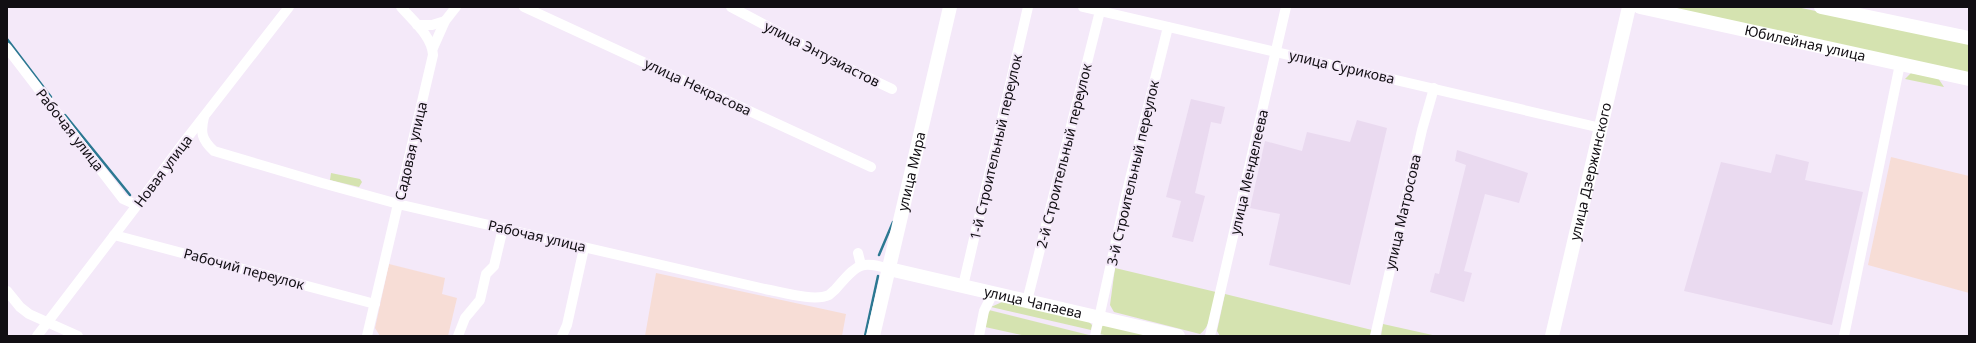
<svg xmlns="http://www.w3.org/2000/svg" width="1976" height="343" font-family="'Noto Sans',sans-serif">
<rect width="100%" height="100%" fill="#f4e9f9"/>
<!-- built -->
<g fill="#eadaf0">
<polygon points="1191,99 1225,107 1221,124 1211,122 1195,193 1205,196 1193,242 1172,237 1181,201 1166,197"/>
<polygon points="1357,120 1387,128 1350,285 1269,265 1280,214 1250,208 1265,141 1302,151 1307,132 1350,142"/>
<polygon points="1457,150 1528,173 1519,203 1485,194 1464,271 1472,273 1464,302 1430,292 1435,273 1439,274 1466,165 1455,161"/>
<polygon points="1776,154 1809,162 1805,180 1863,192 1832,325 1684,291 1721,162 1771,173"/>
</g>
<!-- education -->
<g fill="#f7ddd6">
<polygon points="1891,157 1969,176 1969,293 1868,265"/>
<polygon points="389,264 445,278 442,294 457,298 448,336 380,336 375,328"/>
<polygon points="656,273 846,314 842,336 645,336"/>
</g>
<!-- green -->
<g fill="#d5e3b0">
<polygon points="1662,7 1797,7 1969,44 1969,73"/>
<polygon points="1911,73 1938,78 1944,87 1905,79"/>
<polygon points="331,173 360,179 362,182 359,187 330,180"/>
<path d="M1115,268l101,24c-3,14 -4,33 -16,42l-86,-22 -4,-7z"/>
<polygon points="1225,294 1372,330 1370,336 1220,336 1217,331"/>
<polygon points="1002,302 1088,321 1092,325 1091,330 991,307"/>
<polygon points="989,310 1089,335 1026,336 985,327"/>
<polygon points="1383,324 1437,336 1381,336"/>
<polygon points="1104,325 1151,336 1110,336 1099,334 1101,327"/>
</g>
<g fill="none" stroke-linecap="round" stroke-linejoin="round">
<!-- stream -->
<g stroke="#2c7892" stroke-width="2.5">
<polyline points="7,39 51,97"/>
<polyline points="65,115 130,195"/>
<polyline points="879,255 893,222"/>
<polyline points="865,336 878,276"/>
</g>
<!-- street -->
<g stroke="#fff" stroke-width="10">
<polyline points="524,7 871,167"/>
<polyline points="731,7 833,61 892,89"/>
<polyline points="1083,7 1601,128"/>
<polyline points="417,25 432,25 445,21"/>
<polyline points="7,48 123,199 132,203 138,204"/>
<polyline points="433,48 445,21 456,7"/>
<path d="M204,117c-4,16 -2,23 10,34l108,32 80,22 363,84c17,3 49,13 64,6 4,-3 8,-7 11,-11 18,-21 23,-23 49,-15"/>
<polyline points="114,235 375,304"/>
<polyline points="858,253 861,265"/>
<polyline points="963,286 1028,7"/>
<polyline points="7,291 20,307 29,314 78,336"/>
<polyline points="1027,301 1100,11"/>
<polyline points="37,336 138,204 184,142 289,7"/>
<path d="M367,336l66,-281c-1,-19 -20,-34 -32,-48"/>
<polyline points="458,336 465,318 480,300 486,274 494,266 503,228"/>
<polyline points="562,336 567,325 584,248"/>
<polyline points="979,336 984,311 993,293"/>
<polyline points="1095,336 1127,191 1168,27"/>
<polyline points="1210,336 1286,7"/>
<polyline points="1375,336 1422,130 1434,88"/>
<polyline points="1844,336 1900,64"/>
</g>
<!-- secondary -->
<g stroke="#fff" stroke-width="14">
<path id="s1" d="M1640,7l329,72"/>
<polyline points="1821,7 1969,38"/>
<path id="s2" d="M889,269l289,67"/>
<path id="s3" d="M873,336l77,-329"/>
<path id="s4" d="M1552,336l77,-329"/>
</g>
</g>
<g text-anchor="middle" stroke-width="4" stroke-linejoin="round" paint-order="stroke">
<!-- street labels -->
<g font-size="14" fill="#110e13" stroke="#f4e9f9">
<text dy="5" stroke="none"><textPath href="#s1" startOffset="169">Юбилейная улица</textPath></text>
<text transform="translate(822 54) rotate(27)" y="5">улица Энтузиастов</text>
<text transform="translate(1342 67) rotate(13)" y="5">улица Сурикова</text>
<text transform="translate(698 87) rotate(25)" y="5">улица Некрасова</text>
<text transform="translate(70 130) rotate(52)" y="5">Рабочая улица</text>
<text transform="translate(996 147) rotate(-77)" y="5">1-й Строительный переулок</text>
<text transform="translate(411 151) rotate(-77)" y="5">Садовая улица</text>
<text transform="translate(1064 156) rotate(-76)" y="5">2-й Строительный переулок</text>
<text transform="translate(163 171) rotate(-53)" y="5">Новая улица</text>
<text dy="5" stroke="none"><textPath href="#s3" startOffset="169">улица Мира</textPath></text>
<text transform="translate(1249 172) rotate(-77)" y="5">улица Менделеева</text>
<text dy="5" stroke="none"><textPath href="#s4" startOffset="169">улица Дзержинского</textPath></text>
<text transform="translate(1133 173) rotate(-77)" y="5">3-й Строительный переулок</text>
<text transform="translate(1403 212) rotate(-77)" y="5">улица Матросова</text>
<text transform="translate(537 236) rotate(13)" y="5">Рабочая улица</text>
<text transform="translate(244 269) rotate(15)" y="5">Рабочий переулок</text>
<text dy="5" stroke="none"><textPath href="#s2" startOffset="148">улица Чапаева</textPath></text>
</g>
</g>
<!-- border -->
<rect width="1976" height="343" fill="none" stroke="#110e13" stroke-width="16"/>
</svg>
